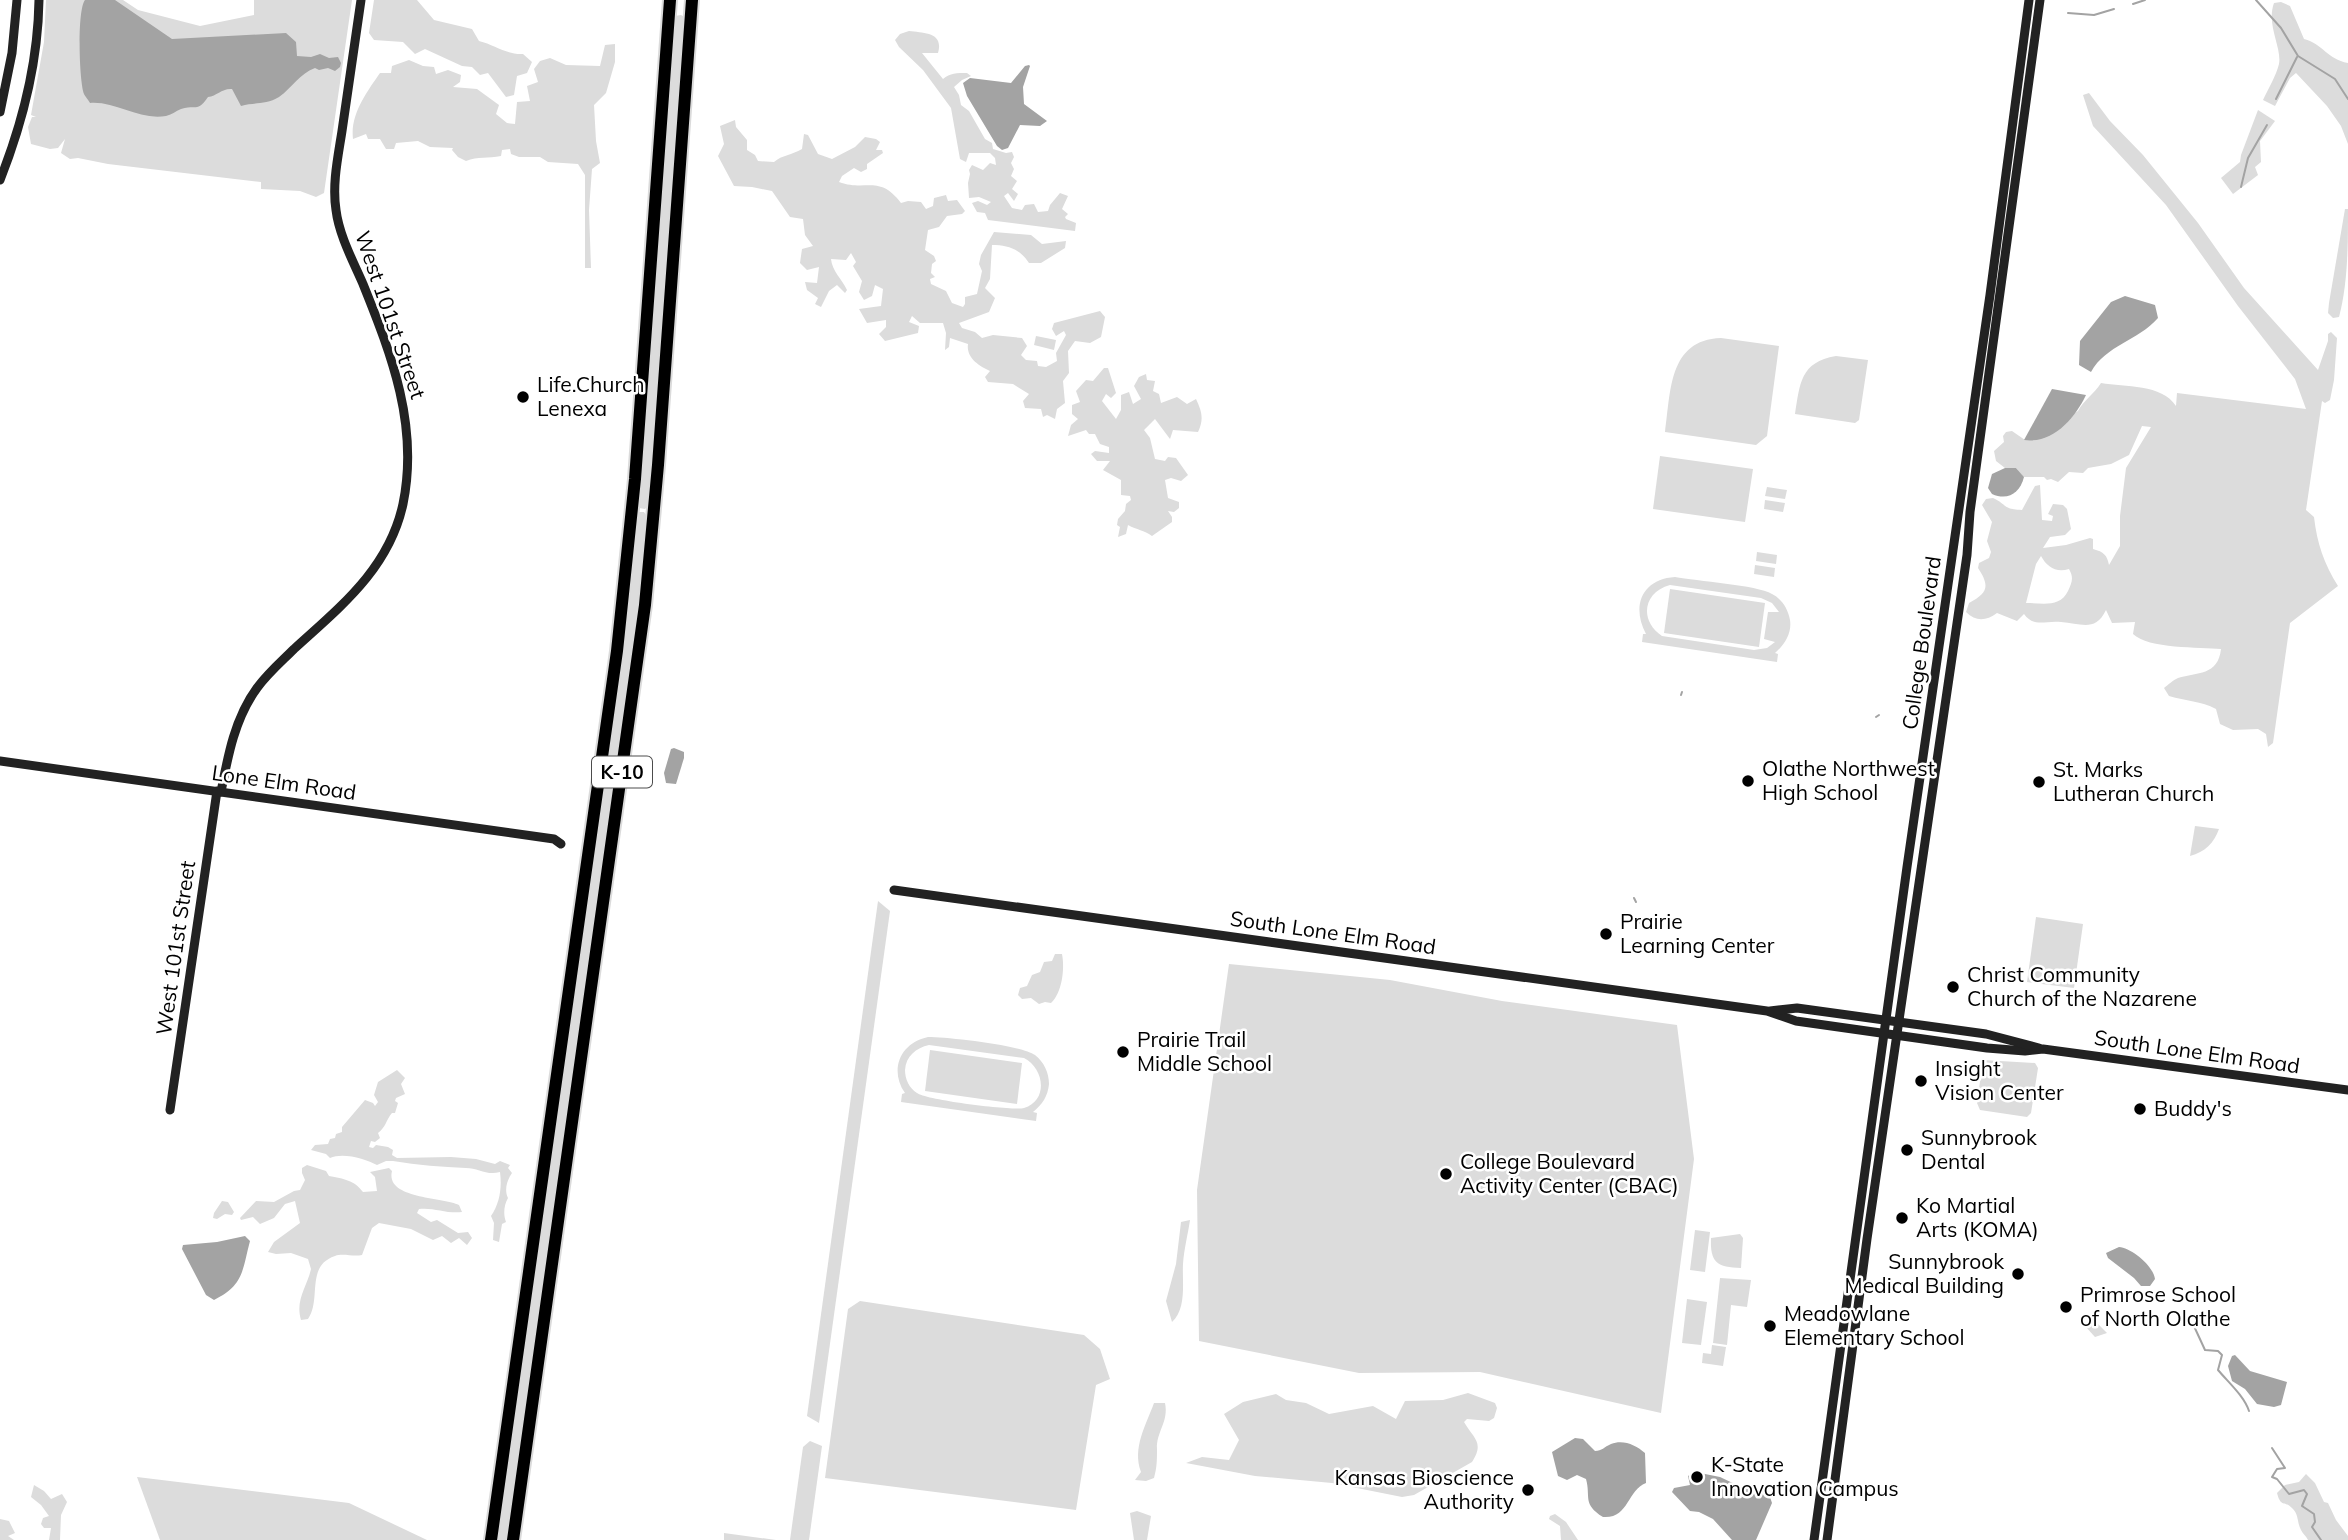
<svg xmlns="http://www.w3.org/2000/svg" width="2348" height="1540" font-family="Mulish,sans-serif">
<rect width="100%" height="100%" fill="#fff"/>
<!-- green -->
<g fill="#dcdcdc" fill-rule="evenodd">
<polygon points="46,0 123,0 138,10 200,26 254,15 254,0 352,0 324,193 316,197 300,191 261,189 261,182 108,164 78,158 70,159 61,153 65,139 58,148 50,149 31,144 28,127 32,117 36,117 31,115 44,42"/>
<path d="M374,0h43l17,20 38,9 7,12c16,4 28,14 44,13l9,8 -5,11 -10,3 -3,19 -8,2 -18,-24 -8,2 -8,-8 -10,-1 -37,-17 -10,5 -12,-12 -29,-2 -5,-7z"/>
<path d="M2281,2l9,4 14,33c19,5 23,20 44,24v81l-7,-18 -14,-20 -31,-33 -6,5 -15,28 -12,-6c5,-11 13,-24 16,-36 3,-17 -13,-39 -5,-61z"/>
<polygon points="681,15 686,18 649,505 645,509 639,508 638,505 675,16"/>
<path d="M909,31c15,2 35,1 29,22h-16l21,26c7,-6 14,-6 24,-6l4,3 -9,4 -8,7 5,8 2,10 8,6 16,28 7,4 1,6 13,4 6,-1 2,5 -3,6 3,6 -3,7 6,5 -5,8 6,5 -4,7 -6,-8 -4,3 8,12 10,2 3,-5 9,-1 4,8 10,-1 2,-6 10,-12 8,3 -6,13 6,5 -3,3 1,2 10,4 -1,8 -87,-11 -3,-7 -8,-1 -5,-9 6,-2 9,4 4,-3 -12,-5 -10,1 -1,-15 2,-9 -1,-4 3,-5 11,5 7,-7 6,2 -1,-7 -5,-5h-21l-3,9 -6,-3 -9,-51 -28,-38 -24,-23 -4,-7 5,-6z"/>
<path d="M615,44v18l-9,31 -12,12 2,36 4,22 -8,6 -3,41 2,58h-6v-93l-7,-11 -30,-2 -8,-5h-21l-8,-3 -1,-5 -8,1 -1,6c-13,3 -23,0 -35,5l-8,-4 -6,-7 1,-2 -23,-1 -12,-6 -22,2 -2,6h-8l-6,-10h-12l-2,-5 -13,5c-3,-25 14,-47 27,-66h11l1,-7 17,-6 14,6 11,1 2,7 12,-4 13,5 -1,7 -7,5 24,2 22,16 -3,9 11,9 8,1 2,-22 13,-1 -3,-15 11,-4 -4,-13 6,-8 10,-3 16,7 34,1 5,-21z"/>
<path d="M2089,93l21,28 33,34 55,68 46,65 74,82 10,-29v-7l3,-2 6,6 -3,42 -4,20 -5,3 -3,-2 -16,109 8,7c3,26 10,47 24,69l-48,37 -17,120 -5,4 -2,-13 -8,-5 -25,1 -13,-6 -4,-15c-15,-8 -30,-8 -47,-13l-5,-8c4,-3 9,-8 14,-10 19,-6 40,-2 43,-29 -21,-2 -73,0 -88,-15l2,-12 -23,1 -6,-13c-11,23 -26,13 -45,12 -15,-2 -27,6 -37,-8l-7,7 -20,-8c-11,8 -21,9 -31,-1l3,-9c19,-10 21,-17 9,-35l1,-5 10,-5 2,-6 -4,-11 5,-19 -10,-17 4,-6 7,-1c15,7 9,11 29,12l13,-24 5,-1 2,35 10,1 1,-5 -5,-2 5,-10 10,1 4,4 4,20 -6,6 -15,2 -7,11 23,-3 24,-7 3,1v10c11,3 14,6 16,16l11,-19v-30l6,-48 25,-41 -9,-1 -13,29 -18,9 -23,4 -5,5 -14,-1 -11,10 -7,-3 -4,1 -3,-3h-20l-8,-9h-11l-9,-7 -2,-10 10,-9 -1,-6 3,-4 6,-1 13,9 53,-29c6,-11 16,-17 23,-28 24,4 61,1 75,23l1,-13 129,16 -11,-30 -57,-73 -72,-101 -73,-79 -10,-31zM2041,556c6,11 15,17 28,13 5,9 3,13 -1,22 -8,17 -26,12 -42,12l10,-39z"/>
<polygon points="2258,110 2275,121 2260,141 2261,162 2255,167 2258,175 2233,194 2221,178 2240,162 2241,155"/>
<path d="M735,120l1,7 11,13v10l8,5 3,6 16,1c8,-7 18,-7 28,-13l2,-15 4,1 10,19 14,5 23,-12 10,-10 11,2 4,3 -4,8h6l1,3 -16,11v5l-6,3 -7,-4 -12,8 -3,6c27,10 40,-8 62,21l7,-2 13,1 5,7 7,-3 1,-8 12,-3 2,6 9,-1 8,11 -3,3 -15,2 -8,11 -11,3 -3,20 9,6 2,5 -4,3 -1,9 4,4 -5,2 1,5 15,7 6,12 11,4 2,-3v-7l12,-3 5,-23 -3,-7 2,-9 13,-23 37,3 11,9 24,-3 -1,7 -24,15h-12c-9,-14 -21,-18 -37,-18l-2,34 -5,9 10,10 -6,14 -30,11 3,5 13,4 7,6 11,-3 29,3 5,8 -6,9 5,5 11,1 1,5 8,1 11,-6 -1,-8 10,-18 -2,-4 -8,5 -4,-7 2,-6 46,-12 5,6 -4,20 -11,6 -15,-2 -7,10 1,22 -6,8 2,22 -8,6 -2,10 -8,-4 -4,2 -2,-8 -16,-1 -2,-7 6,-7 -16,-10 -25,-2 -3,-5 5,-6c-11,-5 -24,-13 -22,-27l-18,-6 -1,9 -4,3 1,-17 -3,-10h-23l-8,-7 -3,6 10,4 -1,7 -33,8 -6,-7 7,-7v-7l-19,3 -8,-14 22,-3 2,-17 -8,-4 -3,11 -8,4 -5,-8 3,-11 -9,-15 3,-4 -5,-9 -5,7 -15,-1c1,12 11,20 16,31l-2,3 -8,-8 -8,6 -8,16 -6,-3 3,-6 -11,-8 -2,-8 12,1 2,-16 -12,3 -7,-7 2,-14 11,-3 -8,-11 -2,-16 -13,-2 -18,-26 -20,-4 -18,-1 -16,-30 6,-12 -4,-18z"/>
<path d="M2345,209h3c0,35 0,74 -9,108l-6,1 -5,-5 1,-10z"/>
<polygon points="1036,336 1056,340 1054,350 1034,345"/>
<path d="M1721,338l58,8 -12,90 -11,9 -91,-13c6,-40 3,-92 56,-94z"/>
<path d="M1836,356l32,4 -9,60 -4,3 -60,-9c5,-30 5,-52 41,-58z"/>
<path d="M1104,368h4l8,25 -5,5 -5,-4 -4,7 14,18 5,-9v-15l8,-3 4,12 8,-5 -7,-13 5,-9 7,-3 1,6 8,1 -2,10 6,3 2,9 16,-6 10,7 9,-5c6,13 8,20 2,33l-25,-2 -3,9 -15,-20 -11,11 6,8 5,21 10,2 3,-4 8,1 12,17 -7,6 -10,-3 -6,2 3,18 11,4v6l-5,4 -6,-1 4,6v5l-20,14c-8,-6 -15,-6 -24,-11l-2,9 -8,3 2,-10 -3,-2 1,-6 7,-8 1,-7 5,-4 -1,-4 -9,-1v-15l-18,-10 7,-9h-13l-6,-7 4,-3 14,2v-6l-9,-3 -5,-10h-6l-3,-4 -18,6 3,-11 7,-6 -6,-5v-9l8,-3 -4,-11 10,-11 7,1z"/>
<polygon points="1660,456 1753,469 1745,522 1653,509"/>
<polygon points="1767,487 1787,490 1785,499 1765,496"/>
<polygon points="1765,500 1785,503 1783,512 1764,509"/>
<polygon points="638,512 644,512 648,518 641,591 508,1540 496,1540"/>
<polygon points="1757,552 1777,555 1776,564 1756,561"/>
<polygon points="1755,565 1775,568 1774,577 1754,574"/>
<path d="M1675,577c21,4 82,8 97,17 10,5 16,15 18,26 2,13 -5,24 -15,33l3,1 -1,8 -135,-20 1,-8h3c-15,-28 -4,-55 29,-57zM1670,585l91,13 11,5 7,9h-11l-4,27 11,3 -8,6 -13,2 -92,-14c-23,-15 -19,-44 8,-51z"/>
<polygon points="1670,589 1765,603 1759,647 1664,633"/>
<path d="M2195,826l24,3c-5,14 -14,23 -29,27z"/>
<polygon points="878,901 890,911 819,1423 807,1416"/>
<polygon points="2036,917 2083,924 2074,988 2027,982"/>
<path d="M1055,954h7c3,15 0,39 -11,49l-6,-1 -6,2 -8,-6 -9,1 -4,-4 2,-7 7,-2 5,-11 8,-3 4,-10 8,-1z"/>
<polygon points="1229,964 1390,980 1502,1001 1677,1025 1694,1159 1661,1413 1480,1372 1359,1373 1199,1341 1197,1190"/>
<path d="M928,1037c19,0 93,8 107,18 9,7 14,18 14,29 -1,12 -7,21 -16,28l4,1 -1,8 -135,-19 1,-8 3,-1c-16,-23 -5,-50 23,-56zM929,1045l95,13c20,10 25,42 0,50 -11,3 -98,-8 -107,-15 -8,-5 -12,-14 -12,-23 1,-14 11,-22 24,-25z"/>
<polygon points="930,1050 1022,1063 1017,1104 925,1091"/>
<polygon points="1983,1060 2035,1063 2038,1068 2031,1113 2027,1117 1980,1110 1977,1103"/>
<path d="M397,1070l8,8 -4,6 4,10 -9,4 -1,3 3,2 -3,10h-3c-6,7 -6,14 -14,20l2,5 -5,4 -4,-1 -2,6 4,1 3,-3 12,2 5,3 -1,5 5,3 54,-1 25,2 19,5 5,-3 10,4 -2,3 4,5c-5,7 -8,17 -4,25 -4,7 -5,16 -2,24l-4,2 -3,18 -6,-2 1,-17 -3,-7c9,-13 11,-29 9,-44 -13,4 -22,-4 -34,-4 -24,-1 -48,-3 -73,-7h-7l-9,4c-11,-6 -34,-13 -47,-7l-4,-4 -15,-4 4,-5 13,-1 2,-5 5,-1 1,-4 6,-2v-5l23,-27 8,3 2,3 3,-4 -4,-7 4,-13z"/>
<path d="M307,1165l19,6 3,5c15,3 25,4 34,16l14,-1 -2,-14 -5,-5 19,-4 3,3c-7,28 51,26 67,34l3,7c-15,2 -29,-5 -43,-3l-2,4 14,9 6,-2 21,13 10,-1 4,6 -5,7 -8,-7 -8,5 -9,-7 -9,4 -22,-11 -32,-6 -7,5 -10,27c-9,2 -19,-2 -27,1 -30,10 -13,43 -27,63l-7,1c-6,-20 6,-33 10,-51l-3,-10 -17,-6 -15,1 -8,-2 6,-10 26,-19 -5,-22 -10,3 -11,14 -14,6 -7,-7 -12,3 -1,-2 16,-17 18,1 20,-11 6,-1 5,-10 -3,-7v-5z"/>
<polygon points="222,1201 228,1202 234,1212 232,1215 225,1214 217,1219 213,1218 214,1213"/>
<path d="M1190,1220c-2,14 -6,29 -7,44 -1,18 4,44 -11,58l-6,-21 10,-37 5,-42z"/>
<polygon points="1695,1230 1710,1232 1705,1272 1690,1270"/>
<path d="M1740,1234l3,4 -2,30c-24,-1 -31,-5 -30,-30z"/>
<polygon points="1720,1278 1751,1280 1747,1307 1731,1305 1727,1345 1713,1343"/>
<polygon points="1687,1299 1707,1302 1701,1345 1682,1343"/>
<polygon points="860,1301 1084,1335 1100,1349 1110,1379 1096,1385 1076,1510 825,1478 848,1309"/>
<polygon points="2092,1318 2107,1333 2095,1337 2085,1326"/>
<polygon points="1712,1345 1726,1347 1723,1366 1702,1363 1703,1353 1711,1354"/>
<path d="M1468,1393l27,10 2,5 -3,10 -5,3 -22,-2 -3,3c9,16 21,20 8,40l-58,33 -12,2 -70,-14 -77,-7 -69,-13 16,-6 27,3 10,-20 -15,-26 19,-12 33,-8 10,6 20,3 23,11 44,-8 23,13 9,-18 38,-1z"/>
<path d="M1154,1403h11c4,19 -9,29 -8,46 0,11 0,18 -3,29l-8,3 -11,-1 6,-8c-9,-24 5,-47 13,-69z"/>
<polygon points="810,1441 822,1446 809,1540 790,1540 803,1447"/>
<path d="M2306,1474l9,9 9,19 4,1 8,17 12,16v4h-40c-2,-4 -5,-6 -7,-10 -4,-7 -2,-16 -9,-22 -8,-8 -11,0 -15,-15l8,-8 14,-3z"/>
<polygon points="137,1477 349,1503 427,1540 160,1540"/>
<polygon points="34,1485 44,1491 51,1499 62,1494 67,1502 61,1515 60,1540 49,1540 51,1528 44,1528 41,1524 43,1518 49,1516 41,1505 31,1497"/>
<polygon points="1137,1511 1151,1516 1147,1540 1134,1540 1130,1513"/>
<polygon points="1555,1514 1566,1522 1578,1540 1561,1540 1560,1526 1549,1519 1550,1516"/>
<polygon points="0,1519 9,1521 15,1533 8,1536 14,1540 0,1540"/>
<polygon points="724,1533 776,1540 724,1540"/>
</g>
<!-- water -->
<g fill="#a3a3a3">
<path d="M85,0h30l57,39 114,-6 10,9 1,14 14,1 9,-3 9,4 9,-1 3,6 -1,4 -5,4 -7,-3 -9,2 -4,-2c-16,6 -22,19 -36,29 -13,8 -24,5 -38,9l-9,-17c-10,-1 -15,7 -24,8 -11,16 -11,7 -27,12 -5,2 -10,6 -15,7 -26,5 -50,-15 -76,-13 -1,-2 -5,-7 -6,-9 -5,-13 -7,-84 1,-94z"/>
<polygon points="1029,65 1030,66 1023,87 1024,104 1047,121 1040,126 1020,125 1008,148 1002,150 997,146 967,96 963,83 970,78 1011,83 1025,66"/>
<path d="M2125,296l30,9 3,13c-20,23 -52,27 -67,54l-12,-7 1,-24 31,-39z"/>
<path d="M2052,389l34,6c-11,23 -33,49 -62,45z"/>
<path d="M2005,468h11l8,9c-4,16 -16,24 -32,17l-4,-6 4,-14z"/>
<polygon points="674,748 684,752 684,758 676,784 666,783 664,773 671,749"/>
<path d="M245,1236l5,5c-8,30 -6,44 -36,59l-8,-5 -24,-46 1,-4 34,-3z"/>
<path d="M2119,1247c12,1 34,18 36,32l-5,7h-9l-7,-8 -26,-20 -2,-5z"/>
<polygon points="2235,1355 2250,1371 2287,1382 2281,1405 2274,1407 2257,1404 2245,1389 2232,1381 2228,1366 2232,1356"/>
<path d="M1575,1438l8,1 12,12c7,0 9,-4 16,-7 12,-5 25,1 34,9l1,30c-19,7 -17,36 -43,34 -21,-13 -12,-20 -17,-38l-9,-4 -10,5 -9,-4 -6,-24z"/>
<polygon points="1695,1472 1720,1477 1739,1486 1753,1487 1770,1497 1772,1503 1756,1540 1732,1540 1713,1519 1699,1512 1690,1511 1672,1492 1674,1488 1690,1485 1688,1476"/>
</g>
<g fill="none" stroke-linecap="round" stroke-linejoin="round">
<!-- stream -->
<g stroke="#a3a3a3" stroke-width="2">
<polyline points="2256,0 2281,28 2298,56 2335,79 2348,99"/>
<polyline points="2133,4 2145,0"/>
<polyline points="2068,13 2094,15 2114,9"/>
<polyline points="2276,99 2297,57"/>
<polyline points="2241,187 2248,158 2267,125"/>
<polyline points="1681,695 1682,692"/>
<polyline points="1876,717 1879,715"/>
<polyline points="1634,898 1636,902"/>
<polyline points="1637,924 1649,918"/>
<path d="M2193,1324l12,26 13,1 4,4 -4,15c11,13 26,26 31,41"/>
<polyline points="2272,1448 2285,1468 2277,1469 2272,1477 2277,1479 2289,1494 2304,1490 2307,1494 2302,1506 2314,1514 2315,1522 2312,1527 2321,1540"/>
</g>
<defs>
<g id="highway">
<polyline points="491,1540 617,651 635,479 670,0"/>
<polyline points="513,1540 645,605 658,465 692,0"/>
</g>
</defs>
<!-- highway casing -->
<use href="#highway" stroke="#dbdbdb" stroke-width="16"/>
<!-- secondary -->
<g stroke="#222" stroke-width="9">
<polyline points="0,112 12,53 17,0"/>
<path d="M0,180c23,-58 38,-117 39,-180"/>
<polyline points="0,761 554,839 561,844"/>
<path d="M221,792c7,-37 14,-74 36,-104 11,-15 24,-26 37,-39 46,-42 95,-80 109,-145 16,-78 -11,-148 -40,-220 -10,-23 -24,-49 -27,-74 -4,-26 2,-53 6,-79 6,-44 13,-87 19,-131"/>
<polyline points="894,890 1767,1011 1796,1021 1987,1048 2025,1051 2043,1049 2348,1090"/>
<polyline points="1770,1011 1797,1008 1986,1034 2039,1048"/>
<polyline points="170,1110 217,791"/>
<polyline points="1814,1540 1907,867 1990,295 2029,0"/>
<polyline points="1827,1540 1867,1239 1967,555 1970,512 2040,0"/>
</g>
<!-- highway -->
<use href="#highway" stroke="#000" stroke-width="12"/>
</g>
<!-- markers -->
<g fill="#000" stroke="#fff" stroke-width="2.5">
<circle cx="523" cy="397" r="7"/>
<circle cx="1748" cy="781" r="7"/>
<circle cx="2039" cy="782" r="7"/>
<circle cx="1606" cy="934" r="7"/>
<circle cx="1953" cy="987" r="7"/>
<circle cx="1123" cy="1052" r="7"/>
<circle cx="1921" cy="1081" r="7"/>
<circle cx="2140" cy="1109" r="7"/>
<circle cx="1907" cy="1150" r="7"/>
<circle cx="1446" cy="1174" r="7"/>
<circle cx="1902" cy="1218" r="7"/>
<circle cx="2018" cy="1274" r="7"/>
<circle cx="2066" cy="1307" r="7"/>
<circle cx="1770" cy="1326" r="7"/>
<circle cx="1697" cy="1477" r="7"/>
<circle cx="1528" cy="1490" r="7"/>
</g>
<g text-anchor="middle" stroke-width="5" stroke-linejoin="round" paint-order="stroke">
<!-- shield labels -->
<rect fill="#fff" stroke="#4c4c4c" stroke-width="2" x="592" y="756.5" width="60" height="31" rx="5"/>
<g font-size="19" font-weight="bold" fill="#000">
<text x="622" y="779">K-10</text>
</g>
<!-- street labels -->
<g font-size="21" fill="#000" stroke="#fff">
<text transform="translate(390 315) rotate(71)" y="7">West 101st Street</text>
<text transform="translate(1922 643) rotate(-82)" y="7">College Boulevard</text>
<text transform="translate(284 783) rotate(8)" y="7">Lone Elm Road</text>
<text transform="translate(1333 933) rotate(8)" y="7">South Lone Elm Road</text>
<text transform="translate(176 948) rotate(-82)" y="7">West 101st Street</text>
<text transform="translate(2197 1052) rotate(8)" y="7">South Lone Elm Road</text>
</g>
<!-- poi labels -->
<g font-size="21" fill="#000" stroke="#fff" text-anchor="start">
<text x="537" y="392">Life.Church<tspan x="537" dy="24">Lenexa</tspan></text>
<text x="1762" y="776">Olathe Northwest<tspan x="1762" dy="24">High School</tspan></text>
<text x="2053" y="777">St. Marks<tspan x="2053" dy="24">Lutheran Church</tspan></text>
<text x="1620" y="929">Prairie<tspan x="1620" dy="24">Learning Center</tspan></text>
<text x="1967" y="982">Christ Community<tspan x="1967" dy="24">Church of the Nazarene</tspan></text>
<text x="1137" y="1047">Prairie Trail<tspan x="1137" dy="24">Middle School</tspan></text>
<text x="1935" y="1076">Insight<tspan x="1935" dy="24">Vision Center</tspan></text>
<text x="2154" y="1116">Buddy's</text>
<text x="1921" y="1145">Sunnybrook<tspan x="1921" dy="24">Dental</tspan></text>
<text x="1460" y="1169">College Boulevard<tspan x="1460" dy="24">Activity Center (CBAC)</tspan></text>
<text x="1916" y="1213">Ko Martial<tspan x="1916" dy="24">Arts (KOMA)</tspan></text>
<text x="2004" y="1269" text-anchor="end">Sunnybrook<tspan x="2004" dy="24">Medical Building</tspan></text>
<text x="2080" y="1302">Primrose School<tspan x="2080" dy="24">of North Olathe</tspan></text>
<text x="1784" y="1321">Meadowlane<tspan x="1784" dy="24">Elementary School</tspan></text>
<text x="1711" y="1472">K-State<tspan x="1711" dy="24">Innovation Campus</tspan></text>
<text x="1514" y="1485" text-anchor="end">Kansas Bioscience<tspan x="1514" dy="24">Authority</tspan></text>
</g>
</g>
</svg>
